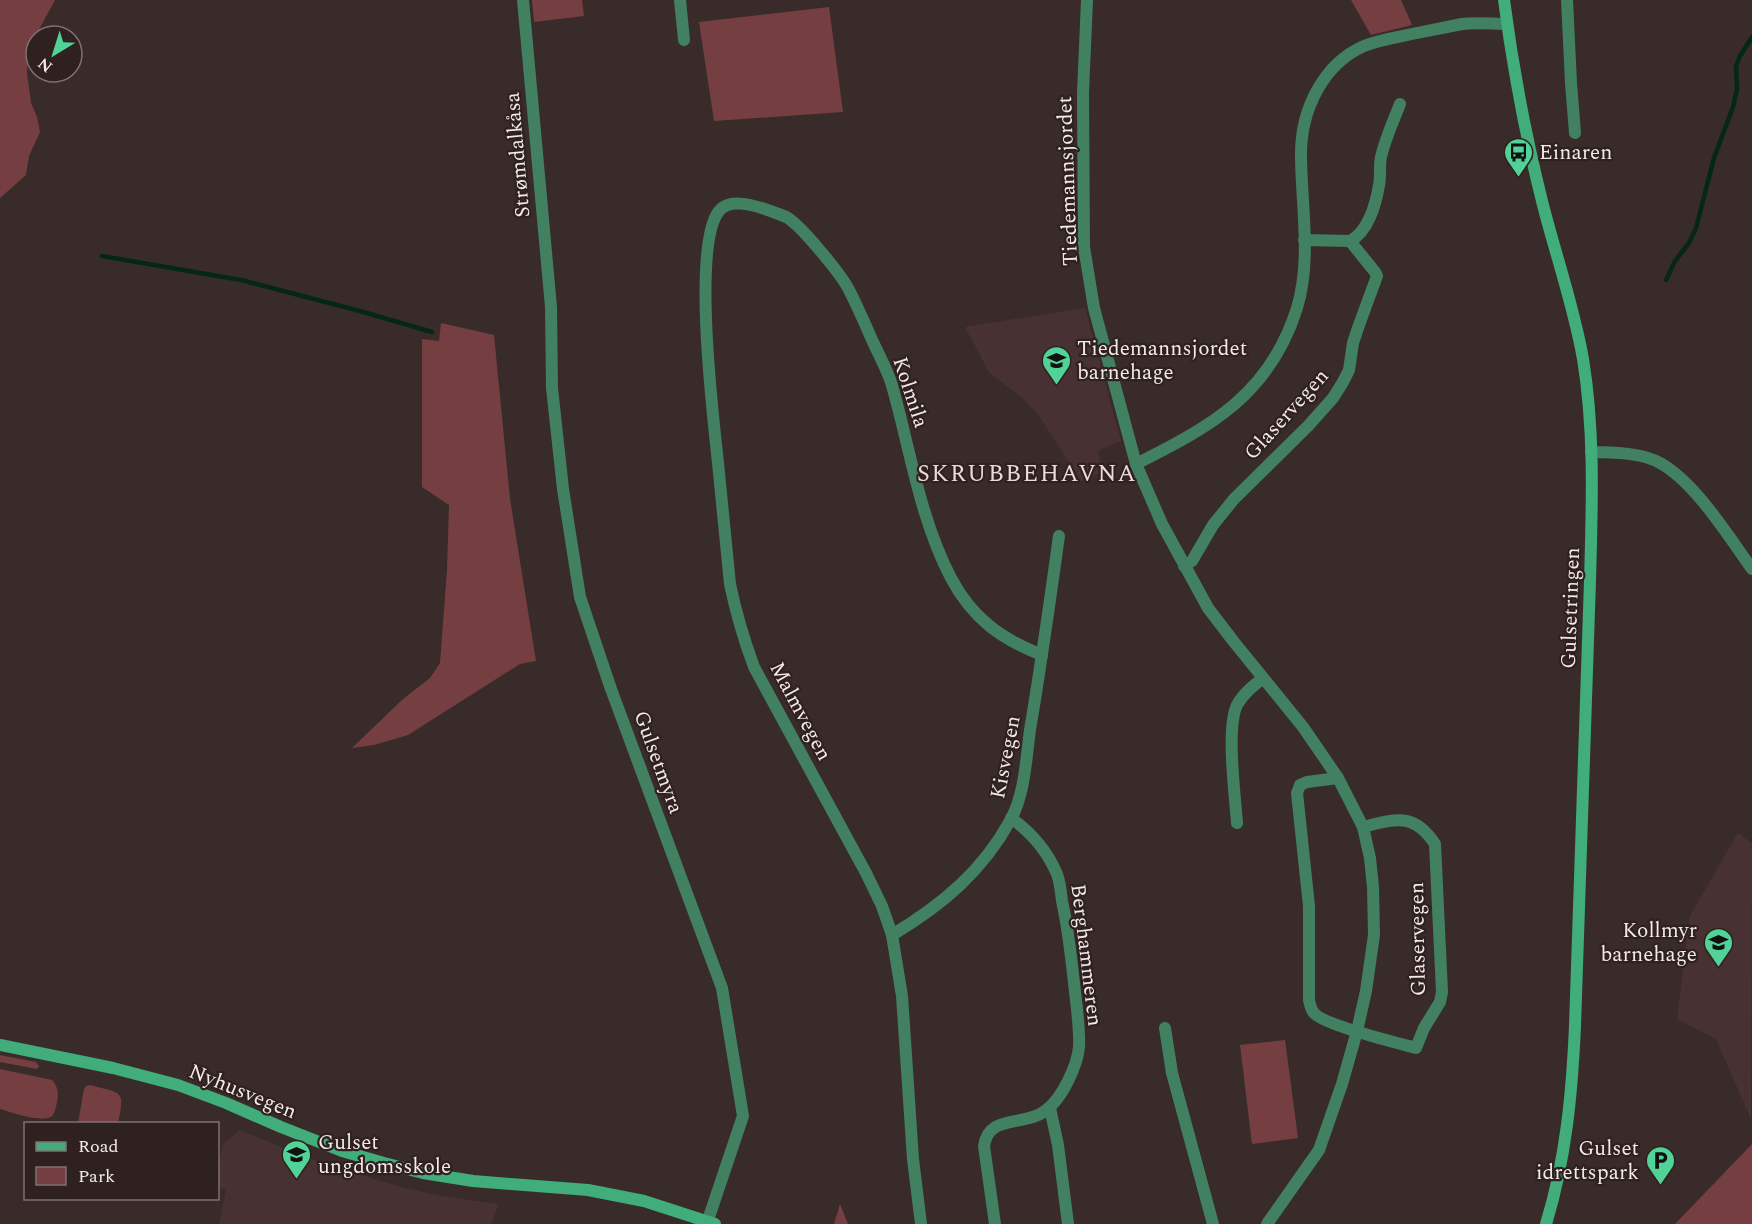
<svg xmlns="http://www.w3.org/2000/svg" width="1752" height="1224" font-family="Spectral,serif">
<rect width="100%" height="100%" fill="#3a2b2b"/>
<!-- built -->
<g fill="#483132">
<polygon points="1085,308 1121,441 1097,451 1104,471 1081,481 1038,414 1022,398 989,372 965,327"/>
<polygon points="1738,833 1752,844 1751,1119 1716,1039 1677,1019 1690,916"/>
<polygon points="240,1130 308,1158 400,1187 441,1196 498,1204 492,1224 219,1224 226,1190 218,1187 218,1167 223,1144"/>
</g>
<!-- green -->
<g fill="#753f42">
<polygon points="0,0 55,0 28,50 27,73 31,103 37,117 40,132 29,156 26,175 0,198"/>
<polygon points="532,0 582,0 584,16 534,22"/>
<polygon points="1351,0 1401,0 1412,25 1371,35"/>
<polygon points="829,7 843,112 714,121 699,22"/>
<polygon points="441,323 494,335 510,499 536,661 520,664 408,735 374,745 352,748 403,699 430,678 440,663 447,570 449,505 422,487 422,339 439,341"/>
<polygon points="1285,1040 1298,1138 1252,1144 1240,1045"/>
<polygon points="0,1055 36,1062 39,1066 37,1069 0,1062"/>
<path d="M0,1069l52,11c6,7 7,13 5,22 -1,5 -2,11 -5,14 -9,8 -41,-4 -52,-7z"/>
<path d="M90,1085c31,9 36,3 28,38h-40l6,-34 2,-3z"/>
<polygon points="1752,1144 1752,1224 1675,1224 1676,1223"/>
<polygon points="840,1204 848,1224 834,1224"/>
</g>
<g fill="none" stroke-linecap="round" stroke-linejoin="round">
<!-- stream -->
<g stroke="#042718" stroke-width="4.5">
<polyline points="102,256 241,280 360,311 432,332"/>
<polyline points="1666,280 1675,261 1689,243 1696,228 1714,158 1733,107 1737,89 1736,66 1740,56 1752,37"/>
</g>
<!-- street -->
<g stroke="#418061" stroke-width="12">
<polyline points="523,0 551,307 552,388 563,489 580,597 611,689 722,988 743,1116 708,1220"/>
<polyline points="680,0 684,40"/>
<polyline points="1087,0 1083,93 1084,247 1094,308 1136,464 1162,524 1208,608 1234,642 1303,727 1338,778 1363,827 1370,858 1373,887 1374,935 1366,991 1357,1031 1342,1084 1319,1150 1267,1224"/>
<polyline points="1567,0 1571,83 1575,133"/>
<polyline points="1304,240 1350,241"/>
<path d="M1591,452c22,1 49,0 69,11 35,19 69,74 92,106"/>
<path d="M1136,464c76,-38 134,-70 161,-156 15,-49 4,-104 4,-154 0,-44 22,-90 63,-108 17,-7 35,-9 53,-13 15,-3 30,-6 45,-9 15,-2 31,0 45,0"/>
<path d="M1184,566l8,-5 21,-36 21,-26 74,-73 25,-28 10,-16 6,-12 4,-27 6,-18 18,-49 -2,-4 -25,-31c18,-9 26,-37 29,-56 2,-9 0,-19 2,-28 4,-18 12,-35 19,-53"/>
<path d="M1338,778l-31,4 -7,3 -3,8 12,113v94c1,5 2,10 5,13 10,12 83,30 102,35l8,-20 16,-26 2,-10 -7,-148c-21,-32 -40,-25 -72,-17"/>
<path d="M1237,823c-2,-28 -11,-95 0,-118 6,-11 16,-19 26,-27"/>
<path d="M892,935c50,-30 91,-64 119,-116 14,-26 15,-60 19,-89 11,-65 20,-129 29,-194"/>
<polyline points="1165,1028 1172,1073 1213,1224"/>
<polyline points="1050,1108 1058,1145 1068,1224"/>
<path d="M921,1224l-8,-65 -11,-163 -10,-61 -10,-29 -16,-33 -112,-206c-10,-27 -18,-54 -24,-83 -4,-40 -8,-81 -12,-121 -5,-48 -26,-218 1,-252 10,-13 33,-6 46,-2 7,3 16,5 23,9 15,10 51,54 60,70 9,17 17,36 25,54 6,13 13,26 18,40 19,65 28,135 60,196 21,40 50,61 91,77"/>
<path d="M995,1224l-11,-78c4,-29 32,-21 54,-31 14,-6 23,-20 30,-34 5,-10 10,-22 11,-34 1,-21 -3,-44 -5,-64 -3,-28 -6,-55 -12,-82 -1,-9 -2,-19 -5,-27 -10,-24 -25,-41 -46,-56"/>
</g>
<!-- secondary -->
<g stroke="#40ad7b" stroke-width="12">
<path d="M1504,0c9,69 22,138 39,205 13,51 31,102 40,154 12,73 9,148 7,222l-15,445c-3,67 -9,133 -29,198"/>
<polyline points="0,1045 113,1068 178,1085 226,1103 281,1127 342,1151 384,1163 423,1173 473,1181 588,1190 644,1201 715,1224"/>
</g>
</g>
<!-- icons -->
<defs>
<symbol id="bus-pin" viewBox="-11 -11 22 30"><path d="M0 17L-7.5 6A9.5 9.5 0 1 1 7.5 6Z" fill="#51d398" stroke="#302121"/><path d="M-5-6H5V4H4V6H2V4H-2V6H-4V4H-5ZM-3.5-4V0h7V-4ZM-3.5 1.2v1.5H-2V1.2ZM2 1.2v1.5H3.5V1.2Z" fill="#111"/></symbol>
<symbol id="school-pin" viewBox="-11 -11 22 30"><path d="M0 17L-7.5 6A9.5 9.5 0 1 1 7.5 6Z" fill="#51d398" stroke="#302121"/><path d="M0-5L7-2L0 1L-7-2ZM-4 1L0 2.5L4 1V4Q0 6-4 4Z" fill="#111"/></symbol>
<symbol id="parking-pin" viewBox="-11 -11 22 30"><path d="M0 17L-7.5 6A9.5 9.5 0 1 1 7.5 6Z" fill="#51d398" stroke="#302121"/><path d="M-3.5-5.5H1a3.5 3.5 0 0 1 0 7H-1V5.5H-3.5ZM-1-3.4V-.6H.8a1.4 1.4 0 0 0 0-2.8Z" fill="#111"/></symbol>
</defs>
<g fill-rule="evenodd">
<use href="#bus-pin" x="1502" y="136" width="33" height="45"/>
<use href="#school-pin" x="1040" y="344" width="33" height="45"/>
<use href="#school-pin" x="1702" y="926" width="33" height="45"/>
<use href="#school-pin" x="280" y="1138" width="33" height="45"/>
<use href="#parking-pin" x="1644" y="1144" width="33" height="45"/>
</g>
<g text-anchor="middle" stroke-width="4.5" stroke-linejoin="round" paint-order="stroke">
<!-- poi labels -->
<g font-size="21" fill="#f4e9e9" stroke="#302121" text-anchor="start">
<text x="1539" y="159">Einaren</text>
<text x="1077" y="355">Tiedemannsjordet<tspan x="1077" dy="24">barnehage</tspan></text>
<text x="1697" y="937" text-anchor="end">Kollmyr<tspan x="1697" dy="24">barnehage</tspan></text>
<text x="318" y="1149">Gulset<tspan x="318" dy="24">ungdomsskole</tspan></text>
<text x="1639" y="1155" text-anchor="end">Gulset<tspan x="1639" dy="24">idrettspark</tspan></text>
</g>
<!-- street labels -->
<g font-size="21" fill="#f4e9e9" stroke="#302121">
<text transform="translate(517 155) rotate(-95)" y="7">Strømdalkåsa</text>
<text transform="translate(1067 181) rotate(-92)" y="7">Tiedemannsjordet</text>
<text transform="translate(911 392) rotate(72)" y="7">Kolmila</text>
<text transform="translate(1286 414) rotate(-48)" y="7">Glaservegen</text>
<text transform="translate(1570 608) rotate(-88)" y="7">Gulsetringen</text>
<text transform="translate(801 711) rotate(62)" y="7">Malmvegen</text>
<text transform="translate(1005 757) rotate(-79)" y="7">Kisvegen</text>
<text transform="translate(659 762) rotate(70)" y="7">Gulsetmyra</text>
<text transform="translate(1417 939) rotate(-91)" y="7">Glaservegen</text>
<text transform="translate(1087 955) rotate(83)" y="7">Berghammeren</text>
<text transform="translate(243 1091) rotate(22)" y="7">Nyhusvegen</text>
</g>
<!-- quarter labels -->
<g font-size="24" letter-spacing="1.5" fill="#eed9d9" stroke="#302121">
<text x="1027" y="481">SKRUBBEHAVNA</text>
</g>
</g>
<!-- legend -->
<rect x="24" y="1122" width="195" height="78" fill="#302121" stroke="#7e7171" stroke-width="1.5"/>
<rect x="36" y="1142" width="30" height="9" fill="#40ad7b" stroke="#7e7171" stroke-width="1.5"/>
<text x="78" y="1152" font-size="18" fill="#f4e9e9">Road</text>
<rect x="36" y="1167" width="30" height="18" fill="#753f42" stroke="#7e7171" stroke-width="1.5"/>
<text x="78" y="1182" font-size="18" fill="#f4e9e9">Park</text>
<!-- north arrow -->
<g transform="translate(54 54) rotate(218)"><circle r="28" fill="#302121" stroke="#7e7171" stroke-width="1.5"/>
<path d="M0-4.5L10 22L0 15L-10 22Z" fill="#51d398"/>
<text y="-9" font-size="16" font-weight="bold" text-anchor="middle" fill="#f4e9e9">N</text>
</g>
</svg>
